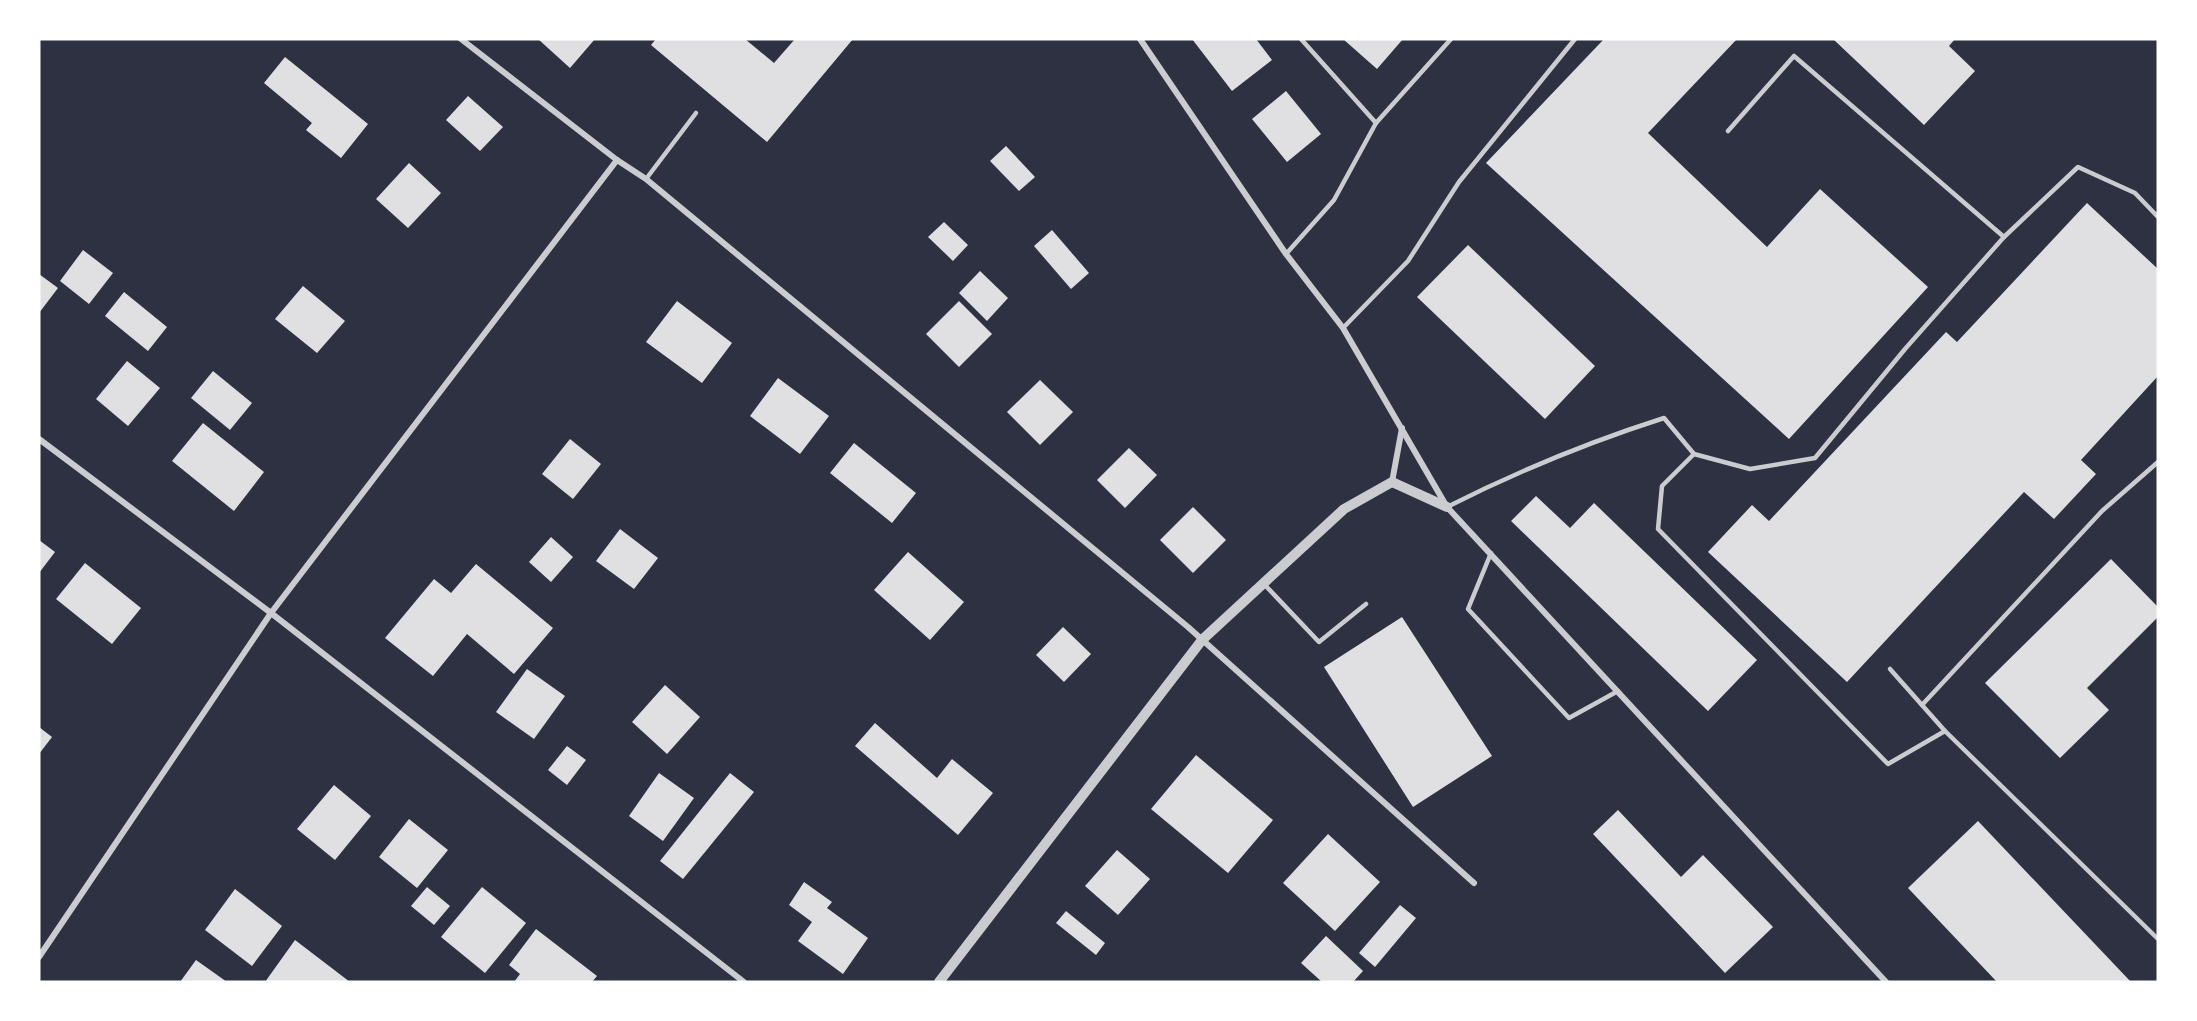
<svg xmlns="http://www.w3.org/2000/svg" width="2197" height="1021" font-family="'Roboto Condensed',sans-serif">
<rect width="100%" height="100%" fill="#2d3142"/>
<!-- building -->
<g fill="#e0e0e3">
<polygon points="538,39 595,39 570,68"/>
<polygon points="656,39 745,39 774,63 795,39 853,39 767,142 651,45"/>
<polygon points="1192,39 1256,39 1272,60 1232,91"/>
<polygon points="1343,39 1403,39 1377,69"/>
<polygon points="1604,39 1737,39 1648,133 1767,247 1820,189 1928,287 1789,439 1486,163"/>
<polygon points="1833,39 1955,39 1949,46 1975,71 1924,125"/>
<polygon points="285,57 368,124 341,158 306,130 312,123 264,83"/>
<polygon points="1286,91 1321,134 1287,162 1252,119"/>
<polygon points="468,96 503,127 480,151 446,120"/>
<polygon points="1006,146 1035,177 1019,191 990,161"/>
<polygon points="409,163 441,193 408,228 376,199"/>
<polygon points="2087,203 2158,269 2158,376 2081,460 2096,474 2054,519 2024,492 1847,682 1708,552 1752,505 1769,521 1946,332 1957,342"/>
<polygon points="944,222 968,245 953,261 928,237"/>
<polygon points="1052,230 1089,273 1071,289 1034,246"/>
<polygon points="1468,245 1595,366 1545,419 1417,297"/>
<polygon points="83,250 113,273 89,304 60,281"/>
<polygon points="980,271 1008,298 987,321 959,293"/>
<polygon points="39,274 58,288 39,313"/>
<polygon points="303,286 345,321 317,353 275,319"/>
<polygon points="124,292 167,327 148,351 105,316"/>
<polygon points="677,301 732,343 702,383 646,342"/>
<polygon points="959,301 992,334 959,367 926,334"/>
<polygon points="127,361 160,388 128,426 96,399"/>
<polygon points="213,371 252,403 230,430 191,398"/>
<polygon points="778,378 829,416 800,454 750,416"/>
<polygon points="1040,380 1073,412 1040,445 1007,412"/>
<polygon points="203,423 264,472 234,511 172,461"/>
<polygon points="570,439 601,464 573,499 542,474"/>
<polygon points="854,443 916,493 892,523 830,473"/>
<polygon points="1129,448 1157,475 1125,508 1097,480"/>
<polygon points="1536,496 1570,528 1594,503 1757,660 1708,711 1511,521"/>
<polygon points="1193,507 1226,540 1193,573 1160,540"/>
<polygon points="620,529 658,558 634,589 596,561"/>
<polygon points="551,537 573,557 551,582 529,562"/>
<polygon points="39,540 55,552 39,573"/>
<polygon points="908,552 964,602 930,640 874,590"/>
<polygon points="2111,559 2158,607 2158,617 2087,688 2109,710 2060,758 1985,683"/>
<polygon points="85,563 141,608 112,644 56,599"/>
<polygon points="476,564 553,628 514,674 467,634 433,676 385,638 434,579 451,593"/>
<polygon points="1402,617 1492,756 1413,807 1324,667"/>
<polygon points="1063,627 1091,654 1064,682 1036,655"/>
<polygon points="527,669 565,696 534,739 496,712"/>
<polygon points="665,685 700,717 667,754 632,722"/>
<polygon points="875,723 937,778 952,759 993,793 958,835 855,746"/>
<polygon points="39,727 52,737 39,754"/>
<polygon points="567,746 586,760 567,785 548,770"/>
<polygon points="1196,755 1273,820 1228,873 1151,809"/>
<polygon points="659,773 694,798 663,841 629,816"/>
<polygon points="730,773 754,792 683,879 660,861"/>
<polygon points="334,785 371,816 335,860 297,829"/>
<polygon points="1618,810 1681,877 1703,855 1773,927 1725,973 1593,834"/>
<polygon points="409,819 448,850 417,888 379,857"/>
<polygon points="1978,821 2131,982 1997,982 1908,888"/>
<polygon points="1328,834 1380,882 1335,931 1283,883"/>
<polygon points="1117,850 1150,879 1118,915 1085,886"/>
<polygon points="804,882 832,902 827,908 868,938 843,974 798,941 812,922 789,905"/>
<polygon points="427,887 450,906 434,925 411,906"/>
<polygon points="482,887 526,923 485,973 441,937"/>
<polygon points="235,889 282,926 252,966 205,930"/>
<polygon points="1400,905 1416,918 1375,967 1359,953"/>
<polygon points="1066,911 1105,943 1096,955 1056,923"/>
<polygon points="536,929 597,976 592,982 514,982 520,974 509,965"/>
<polygon points="1326,936 1363,971 1353,982 1322,982 1301,963"/>
<polygon points="295,940 350,982 265,982"/>
<polygon points="196,960 227,982 180,982"/>
</g>
<g fill="none" stroke-linecap="round" stroke-linejoin="round">
<!-- service -->
<g stroke="#caccd0" stroke-width="4.5">
<polyline points="1301,39 1376,123"/>
<polyline points="1728,131 1794,56 2004,237"/>
<polyline points="646,179 696,113"/>
<polyline points="1286,254 1334,200 1376,123 1451,39"/>
<polyline points="1343,328 1408,261 1459,182 1575,39"/>
<polyline points="1694,454 1750,469 1815,458 1905,349 2004,237 2078,167 2135,193 2158,217"/>
<path d="M1447,507c71,-36 142,-65 217,-89l30,36 -32,32 -4,43 230,235 57,-33 213,208"/>
<polyline points="1491,553 1468,609 1569,718 1618,691"/>
<polyline points="1263,583 1319,642 1366,604"/>
<polyline points="1890,669 1945,731"/>
<polyline points="1922,705 2102,511 2158,462"/>
</g>
<!-- minor -->
<g stroke="#caccd0" stroke-width="6">
<polyline points="461,39 617,160 646,179 1188,627 1474,883"/>
<polyline points="1140,39 1286,254 1343,328 1447,507 1886,982"/>
<polyline points="39,439 271,613 744,982"/>
<polyline points="1392,482 1402,428"/>
<polyline points="39,957 271,613 617,160"/>
</g>
<!-- tertiary -->
<polyline stroke="#caccd0" stroke-width="10" points="939,982 1202,640 1344,509 1392,482 1447,507"/>
</g>
<!-- border -->
<rect width="2197" height="1021" fill="none" stroke="#ffffff" stroke-width="81"/>
</svg>
